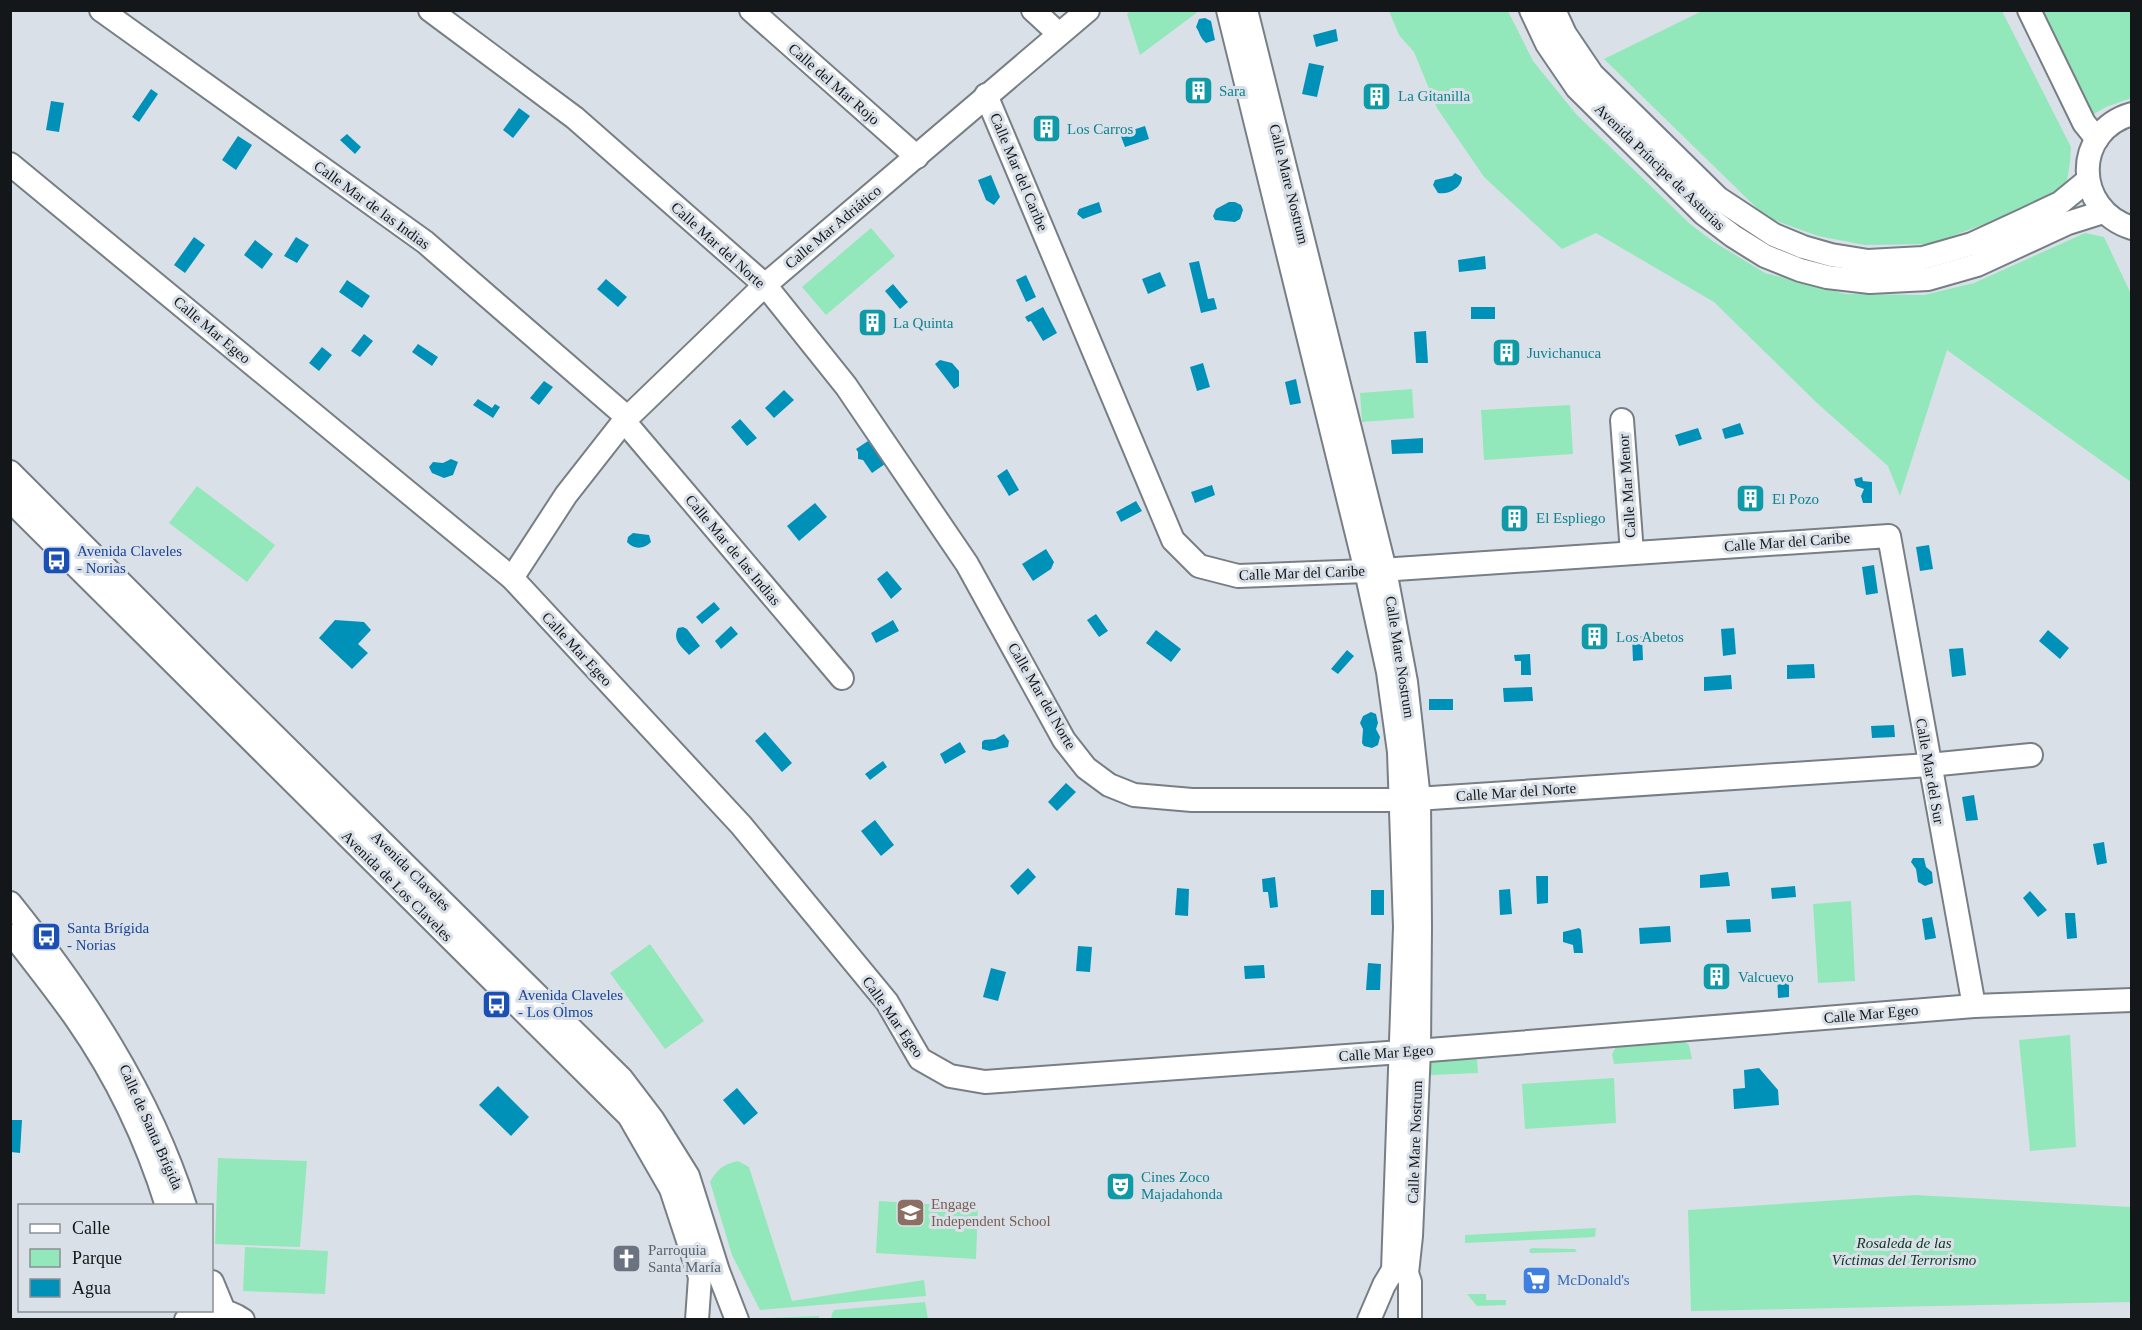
<svg xmlns="http://www.w3.org/2000/svg" width="2142" height="1330" font-family="Georgia,serif">
<rect width="100%" height="100%" fill="#dae0e8"/>
<!-- green -->
<g fill="#92e8ba">
<polygon points="1131,11 1131,10 1199,11 1140,55 1127,14"/>
<polygon points="1389,11 1508,11 1533,61 1576,114 1690,224 1714,242 1765,273 1846,294 1924,295 1974,283 2085,233 2104,237 2131,294 2131,482 1947,350 1900,496 1888,466 1817,403 1714,302 1596,233 1562,249 1484,177 1437,108 1414,52 1399,35"/>
<polygon points="1702,11 2002,11 2071,147 2070,163 2066,186 2004,217 1930,244 1865,245 1818,236 1766,217 1604,59"/>
<polygon points="2038,11 2129,11 2132,15 2131,98 2106,107 2092,115"/>
<polygon points="871,228 895,256 826,315 802,287"/>
<polygon points="1412,389 1414,418 1362,422 1360,393"/>
<polygon points="1570,405 1573,454 1484,460 1481,410"/>
<polygon points="197,486 275,545 247,582 169,523"/>
<polygon points="1851,901 1855,981 1818,983 1813,904"/>
<polygon points="650,944 704,1021 665,1049 610,973"/>
<polygon points="2070,1035 2076,1147 2030,1151 2019,1040"/>
<polygon points="1681,1039 1689,1045 1692,1059 1614,1064 1612,1054 1618,1043"/>
<polygon points="1431,1055 1475,1056 1477,1059 1478,1073 1431,1075"/>
<polygon points="1614,1078 1616,1123 1525,1129 1522,1084"/>
<polygon points="218,1158 307,1161 300,1247 215,1244"/>
<path d="M738,1161l11,6 43,134 132,-21 2,16 -166,14 -28,-55 -22,-73c7,-13 14,-18 28,-21z"/>
<polygon points="1915,1195 2131,1207 2131,1302 1691,1311 1688,1210"/>
<polygon points="879,1201 978,1207 976,1259 876,1253"/>
<polygon points="1596,1228 1595,1237 1465,1243 1465,1235"/>
<polygon points="245,1247 328,1251 325,1294 243,1291"/>
<polygon points="1532,1248 1575,1249 1577,1252 1530,1253 1529,1250"/>
<polygon points="1467,1294 1486,1294 1486,1300 1506,1300 1506,1305 1477,1306"/>
<polygon points="925,1302 928,1319 831,1319 832,1314 834,1310"/>
<polygon points="819,1316 819,1320 769,1320 768,1318"/>
</g>
<!-- water -->
<g fill="#0091b9">
<path d="M1205,18l6,3 4,19 -9,3c-6,-5 -6,-10 -10,-16l3,-8z"/>
<polygon points="1336,29 1338,41 1316,47 1313,35"/>
<polygon points="1309,63 1324,66 1317,97 1302,94"/>
<polygon points="151,89 158,94 139,122 132,117"/>
<polygon points="51,101 64,103 59,132 46,130"/>
<polygon points="519,108 530,116 513,138 503,130"/>
<polygon points="1145,126 1149,139 1125,147 1120,134"/>
<polygon points="347,134 361,147 355,154 340,140"/>
<polygon points="238,136 252,145 236,170 222,160"/>
<path d="M1455,173l7,4c0,11 -14,18 -24,16l-5,-8 2,-5 17,-4z"/>
<polygon points="991,175 1000,197 994,205 986,200 978,180"/>
<polygon points="1099,202 1102,212 1083,219 1077,214 1079,209"/>
<polygon points="1229,202 1235,202 1241,205 1243,210 1240,219 1235,222 1215,220 1213,216 1216,209"/>
<polygon points="194,237 205,245 185,273 174,265"/>
<polygon points="296,237 309,245 297,263 284,256"/>
<polygon points="255,240 273,254 262,269 244,255"/>
<polygon points="1485,256 1486,269 1459,272 1458,260"/>
<polygon points="1199,261 1208,299 1214,298 1217,309 1201,313 1189,263"/>
<polygon points="1160,272 1166,286 1148,294 1142,279"/>
<polygon points="1026,275 1036,297 1026,302 1016,280"/>
<polygon points="606,279 627,297 618,307 597,289"/>
<polygon points="347,280 370,296 362,308 339,292"/>
<polygon points="893,284 908,302 900,309 885,291"/>
<polygon points="1043,307 1057,333 1043,341 1031,321 1028,322 1025,317"/>
<rect x="1471" y="307" width="24" height="12"/>
<polygon points="1426,331 1428,363 1416,363 1414,332"/>
<polygon points="364,334 373,341 360,357 351,351"/>
<polygon points="418,344 438,357 432,366 412,352"/>
<polygon points="322,347 332,355 319,371 309,363"/>
<polygon points="940,360 952,363 959,371 959,386 954,389 935,364"/>
<polygon points="1203,363 1210,387 1197,391 1190,367"/>
<polygon points="1296,379 1301,403 1290,405 1285,382"/>
<polygon points="544,381 553,387 539,405 530,398"/>
<polygon points="784,390 794,400 774,418 765,408"/>
<polygon points="478,399 492,408 495,404 500,407 493,418 473,405"/>
<polygon points="740,419 757,438 747,446 731,427"/>
<polygon points="1740,423 1744,434 1725,439 1722,429"/>
<polygon points="1698,428 1702,439 1679,446 1675,435"/>
<polygon points="1423,438 1423,453 1392,454 1391,440"/>
<polygon points="868,441 885,464 872,473 863,460 858,459 858,452 856,449"/>
<polygon points="451,459 458,462 453,475 444,478 432,473 429,467 433,462 443,463"/>
<polygon points="1007,469 1019,490 1009,496 997,476"/>
<polygon points="1862,477 1863,481 1872,482 1872,503 1863,503 1861,496 1864,489 1856,486 1854,479"/>
<polygon points="1212,485 1215,495 1195,503 1191,492"/>
<polygon points="1136,501 1142,511 1121,522 1116,512"/>
<polygon points="815,503 827,517 799,541 787,526"/>
<path d="M633,533l16,2 2,7c-7,7 -17,8 -24,0l1,-5z"/>
<polygon points="1929,545 1933,569 1920,571 1916,547"/>
<polygon points="1046,549 1054,562 1051,569 1033,581 1022,564"/>
<polygon points="1874,565 1878,593 1866,595 1862,567"/>
<polygon points="887,571 902,589 891,599 877,579"/>
<polygon points="714,602 720,609 702,624 696,617"/>
<polygon points="1096,614 1108,631 1099,637 1087,620"/>
<polygon points="335,620 364,622 371,630 358,644 368,653 352,669 319,638"/>
<polygon points="893,620 899,631 876,643 871,633"/>
<polygon points="731,626 738,634 721,649 715,641"/>
<path d="M683,627l4,2 13,17 -11,9c-8,-9 -17,-15 -11,-27z"/>
<polygon points="1734,628 1736,654 1723,656 1721,629"/>
<polygon points="1156,630 1181,649 1171,662 1146,643"/>
<polygon points="2048,630 2069,648 2060,659 2039,641"/>
<polygon points="1642,636 1643,660 1633,661 1632,637"/>
<polygon points="1963,648 1966,675 1952,677 1949,649"/>
<polygon points="1347,650 1354,656 1338,674 1331,669"/>
<polygon points="1530,654 1531,675 1521,675 1521,661 1515,661 1514,655"/>
<polygon points="1814,664 1815,678 1787,679 1787,665"/>
<polygon points="1731,675 1732,689 1704,691 1704,677"/>
<polygon points="1532,687 1533,701 1504,702 1503,688"/>
<rect x="1429" y="699" width="24" height="11"/>
<polygon points="1371,712 1376,714 1378,723 1376,729 1380,737 1378,745 1372,748 1364,746 1362,743 1363,729 1360,723 1363,716"/>
<polygon points="1894,725 1895,737 1872,738 1871,726"/>
<polygon points="765,732 792,763 782,772 755,741"/>
<polygon points="1004,734 1009,741 1008,747 990,751 982,749 982,742 984,740 995,739"/>
<polygon points="960,742 966,752 945,764 940,754"/>
<polygon points="883,761 887,767 870,780 865,774"/>
<polygon points="1066,783 1076,792 1057,811 1048,802"/>
<polygon points="1974,795 1978,820 1966,821 1962,797"/>
<polygon points="875,820 894,845 881,856 861,831"/>
<polygon points="2104,842 2107,863 2097,865 2093,844"/>
<polygon points="1913,858 1924,858 1926,867 1932,872 1933,883 1925,886 1918,882 1916,869 1911,862"/>
<polygon points="1028,868 1036,877 1018,895 1010,886"/>
<polygon points="1728,872 1730,886 1700,888 1700,875"/>
<polygon points="1536,876 1548,876 1548,903 1537,904"/>
<polygon points="1275,877 1278,907 1270,908 1268,892 1263,892 1262,879"/>
<polygon points="1795,886 1796,897 1772,899 1771,888"/>
<polygon points="1177,888 1189,889 1188,916 1175,915"/>
<polygon points="1510,889 1512,914 1500,915 1499,890"/>
<rect x="1371" y="890" width="13" height="25"/>
<polygon points="2030,891 2047,910 2038,917 2023,898"/>
<polygon points="2065,913 2075,913 2077,938 2067,939"/>
<polygon points="1932,917 1936,938 1925,940 1922,919"/>
<polygon points="1750,919 1751,932 1727,933 1726,920"/>
<polygon points="1670,926 1671,942 1640,944 1639,928"/>
<polygon points="1579,928 1581,930 1583,953 1574,953 1573,945 1563,942 1563,932"/>
<polygon points="1078,946 1092,947 1090,972 1076,971"/>
<polygon points="1368,963 1381,964 1380,990 1366,990"/>
<polygon points="1264,965 1265,978 1245,979 1244,966"/>
<polygon points="991,968 1006,972 998,1001 983,997"/>
<polygon points="1777,973 1789,973 1789,997 1778,998"/>
<polygon points="1759,1068 1778,1090 1779,1105 1734,1109 1733,1089 1745,1088 1744,1070"/>
<polygon points="498,1086 529,1117 511,1136 479,1105"/>
<polygon points="737,1088 758,1113 744,1125 723,1100"/>
<polygon points="11,1120 22,1120 20,1153 11,1152"/>
</g>
<g fill="none" stroke-linecap="round" stroke-linejoin="round">
<defs>
<g id="minor">
<polyline points="101,10 425,242 628,418"/>
<polyline points="430,10 575,118 765,285 846,386 967,564 1064,740 1086,768 1109,785 1134,795 1192,800 1401,800 1929,765 2031,755"/>
<polyline points="751,10 917,157"/>
<polyline points="1033,10 1059,34"/>
<polyline points="1228,10 1366,571 1388,672 1399,752 1405,927 1393,1270 1384,1285 1369,1320"/>
<polyline points="1246,10 1385,570 1406,682 1419,799 1420,927 1419,1050 1411,1236 1407,1273 1410,1282 1410,1320"/>
<polyline points="1531,10 1547,44 1577,88 1704,214 1733,236 1765,256 1800,270 1827,277 1870,282 1928,279 1977,265 2068,223 2103,212"/>
<polyline points="1554,10 1565,34 1592,74 1718,198 1774,235 1803,247 1831,255 1868,261 1923,258 1972,244 2024,220 2060,203 2088,180"/>
<polyline points="2029,10 2084,123 2097,139"/>
<polyline points="986,95 1173,540 1199,566 1238,576 1366,571 1889,536 1974,1006"/>
<path d="M2132,114c-60,17 -58,96 0,114"/>
<polyline points="10,164 512,578 741,825 887,1002 920,1059 950,1076 985,1082 1429,1050 1974,1006 2132,1000"/>
<polyline points="1622,420 1632,553"/>
<polyline points="624,421 842,678"/>
<polyline points="10,472 214,676 621,1078 653,1120 688,1176 718,1271 737,1320"/>
<polyline points="10,500 629,1116 671,1189 700,1277 697,1320"/>
<polyline points="512,578 566,495 624,421 765,285 1088,10"/>
<path d="M10,903c74,92 139,190 175,303"/>
<path d="M10,935l9,8c20,26 40,51 58,77 39,56 70,121 90,186"/>
<polyline points="212,1282 224,1311"/>
<path d="M186,1320c16,-13 41,-12 57,0"/>
</g>
</defs>
<!-- minor casing -->
<use href="#minor" stroke="#787e85" stroke-width="26"/>
<!-- minor -->
<use href="#minor" stroke="#fff" stroke-width="22"/>
</g>
<!-- icons -->
<defs>
<symbol id="building-square" viewBox="-11 -11 22 22"><rect x="-9" y="-9" width="18" height="18" rx="4" fill="#0f9aa8" stroke="#dae0e8"/><path d="M-4-6H4V6H1V3H-1V6H-4ZM-2.5-4.3h1.7v1.8h-1.7ZM.8-4.3h1.7v1.8H.8ZM-2.5-1h1.7V.8h-1.7ZM.8-1h1.7V.8H.8Z" fill="#fff"/></symbol>
<symbol id="bus-square" viewBox="-11 -11 22 22"><rect x="-9" y="-9" width="18" height="18" rx="4" fill="#1a4fb4" stroke="#dae0e8"/><path d="M-5-6H5V4H4V6H2V4H-2V6H-4V4H-5ZM-3.5-4V0h7V-4ZM-3.5 1.2v1.5H-2V1.2ZM2 1.2v1.5H3.5V1.2Z" fill="#fff"/></symbol>
<symbol id="theatre-square" viewBox="-11 -11 22 22"><rect x="-9" y="-9" width="18" height="18" rx="4" fill="#0f9aa8" stroke="#dae0e8"/><path d="M-5-5.5Q0-4 5-5.5V0Q5 5 0 6Q-5 5-5 0ZM-3.3-2.5H-1v1.5H-3.3ZM1-2.5H3.3v1.5H1ZM-2.8 1Q0 5.5 2.8 1Z" fill="#fff"/></symbol>
<symbol id="school-square" viewBox="-11 -11 22 22"><rect x="-9" y="-9" width="18" height="18" rx="4" fill="#8d6e63" stroke="#dae0e8"/><path d="M0-5L7-2L0 1L-7-2ZM-4 1L0 2.5L4 1V4Q0 6-4 4Z" fill="#fff"/></symbol>
<symbol id="church-square" viewBox="-11 -11 22 22"><rect x="-9" y="-9" width="18" height="18" rx="4" fill="#6b7280" stroke="#dae0e8"/><path d="M-1.2-6h2.4v3.5h3.3v2.4h-3.3V6h-2.4V-.1h-3.3v-2.4h3.3Z" fill="#fff"/></symbol>
<symbol id="supermarket-square" viewBox="-11 -11 22 22"><rect x="-9" y="-9" width="18" height="18" rx="4" fill="#3f7fe0" stroke="#dae0e8"/><path d="M-6-5.5h2.5l.6 2H6L4.5 2H-2.5L-4.4-4H-6ZM-1.5 3.2a1.3 1.3 0 1 0 .1 0ZM3 3.2a1.3 1.3 0 1 0 .1 0Z" fill="#fff"/></symbol>
</defs>
<g fill-rule="evenodd">
<use href="#building-square" x="1182" y="74" width="33" height="33"/>
<use href="#building-square" x="1360" y="80" width="33" height="33"/>
<use href="#building-square" x="1030" y="112" width="33" height="33"/>
<use href="#building-square" x="856" y="306" width="33" height="33"/>
<use href="#building-square" x="1490" y="336" width="33" height="33"/>
<use href="#building-square" x="1734" y="482" width="33" height="33"/>
<use href="#building-square" x="1498" y="502" width="33" height="33"/>
<use href="#bus-square" x="40" y="544" width="33" height="33"/>
<use href="#building-square" x="1578" y="620" width="33" height="33"/>
<use href="#bus-square" x="30" y="920" width="33" height="33"/>
<use href="#building-square" x="1700" y="960" width="33" height="33"/>
<use href="#bus-square" x="480" y="988" width="33" height="33"/>
<use href="#theatre-square" x="1104" y="1170" width="33" height="33"/>
<use href="#school-square" x="894" y="1196" width="33" height="33"/>
<use href="#church-square" x="610" y="1242" width="33" height="33"/>
<use href="#supermarket-square" x="1520" y="1264" width="33" height="33"/>
</g>
<g text-anchor="middle" stroke-width="6" stroke-linejoin="round" paint-order="stroke">
<!-- street labels -->
<g font-size="15" fill="#141719" stroke="#dae0e8">
<text transform="translate(834 84) rotate(41)" y="5">Calle del Mar Rojo</text>
<text transform="translate(1660 167) rotate(44)" y="5">Avenida Príncipe de Asturias</text>
<text transform="translate(1019 172) rotate(67)" y="5">Calle Mar del Caribe</text>
<text transform="translate(1289 184) rotate(76)" y="5">Calle Mare Nostrum</text>
<text transform="translate(372 205) rotate(36)" y="5">Calle Mar de las Indias</text>
<text transform="translate(833 227) rotate(-40)" y="5">Calle Mar Adriático</text>
<text transform="translate(718 245) rotate(42)" y="5">Calle Mar del Norte</text>
<text transform="translate(212 330) rotate(40)" y="5">Calle Mar Egeo</text>
<text transform="translate(1627 486) rotate(-94)" y="5">Calle Mar Menor</text>
<text transform="translate(1787 542) rotate(-4)" y="5">Calle Mar del Caribe</text>
<text transform="translate(733 550) rotate(50)" y="5">Calle Mar de las Indias</text>
<text transform="translate(1302 573) rotate(-2)" y="5">Calle Mar del Caribe</text>
<text transform="translate(577 649) rotate(47)" y="5">Calle Mar Egeo</text>
<text transform="translate(1400 657) rotate(81)" y="5">Calle Mare Nostrum</text>
<text transform="translate(1042 696) rotate(60)" y="5">Calle Mar del Norte</text>
<text transform="translate(1930 771) rotate(80)" y="5">Calle Mar del Sur</text>
<text transform="translate(1516 792) rotate(-4)" y="5">Calle Mar del Norte</text>
<text transform="translate(411 871) rotate(45)" y="5">Avenida Claveles</text>
<text transform="translate(397 886) rotate(45)" y="5">Avenida de Los Claveles</text>
<text transform="translate(1871 1014) rotate(-5)" y="5">Calle Mar Egeo</text>
<text transform="translate(893 1017) rotate(55)" y="5">Calle Mar Egeo</text>
<text transform="translate(1386 1053) rotate(-4)" y="5">Calle Mar Egeo</text>
<text transform="translate(151 1127) rotate(66)" y="5">Calle de Santa Brígida</text>
<text transform="translate(1415 1142) rotate(-88)" y="5">Calle Mare Nostrum</text>
</g>
<!-- culture labels -->
<g font-size="15" fill="#0d838f" stroke="#dae0e8" text-anchor="start">
<text x="1219" y="96">Sara</text>
<text x="1398" y="101">La Gitanilla</text>
<text x="1067" y="134">Los Carros</text>
<text x="893" y="328">La Quinta</text>
<text x="1527" y="358">Juvichanuca</text>
<text x="1772" y="504">El Pozo</text>
<text x="1536" y="523">El Espliego</text>
<text x="1616" y="642">Los Abetos</text>
<text x="1738" y="982">Valcuevo</text>
<text x="1141" y="1182">Cines Zoco<tspan x="1141" dy="17">Majadahonda</tspan></text>
</g>
<!-- transit labels -->
<g font-size="15" fill="#164399" stroke="#dae0e8" text-anchor="start">
<text x="77" y="556">Avenida Claveles<tspan x="77" dy="17">- Norias</tspan></text>
<text x="67" y="933">Santa Brígida<tspan x="67" dy="17">- Norias</tspan></text>
<text x="518" y="1000">Avenida Claveles<tspan x="518" dy="17">- Los Olmos</tspan></text>
</g>
<!-- education labels -->
<g font-size="15" fill="#785e54" stroke="#dae0e8" text-anchor="start">
<text x="931" y="1209">Engage<tspan x="931" dy="17">Independent School</tspan></text>
</g>
<!-- park labels -->
<g font-size="15" font-style="italic" fill="#0d3724" stroke="#dae0e8">
<text x="1904" y="1248">Rosaleda de las<tspan x="1904" dy="17">Víctimas del Terrorismo</tspan></text>
</g>
<!-- worship labels -->
<g font-size="15" fill="#5b616d" stroke="#dae0e8" text-anchor="start">
<text x="648" y="1255">Parroquia<tspan x="648" dy="17">Santa María</tspan></text>
</g>
<!-- shop labels -->
<g font-size="15" fill="#366cbe" stroke="#dae0e8" text-anchor="start">
<text x="1557" y="1285">McDonald's</text>
</g>
</g>
<!-- border -->
<rect width="2142" height="1330" fill="none" stroke="#141719" stroke-width="24"/>
<!-- legend -->
<rect x="18" y="1204" width="195" height="108" fill="#dae0e8" stroke="#8b9095" stroke-width="1.5"/>
<rect x="30" y="1224" width="30" height="9" fill="#ffffff" stroke="#8b9095" stroke-width="1.5"/>
<text x="72" y="1234" font-size="18" fill="#141719">Calle</text>
<rect x="30" y="1249" width="30" height="18" fill="#92e8ba" stroke="#8b9095" stroke-width="1.5"/>
<text x="72" y="1264" font-size="18" fill="#141719">Parque</text>
<rect x="30" y="1279" width="30" height="18" fill="#0091b9" stroke="#8b9095" stroke-width="1.5"/>
<text x="72" y="1294" font-size="18" fill="#141719">Agua</text>
</svg>
